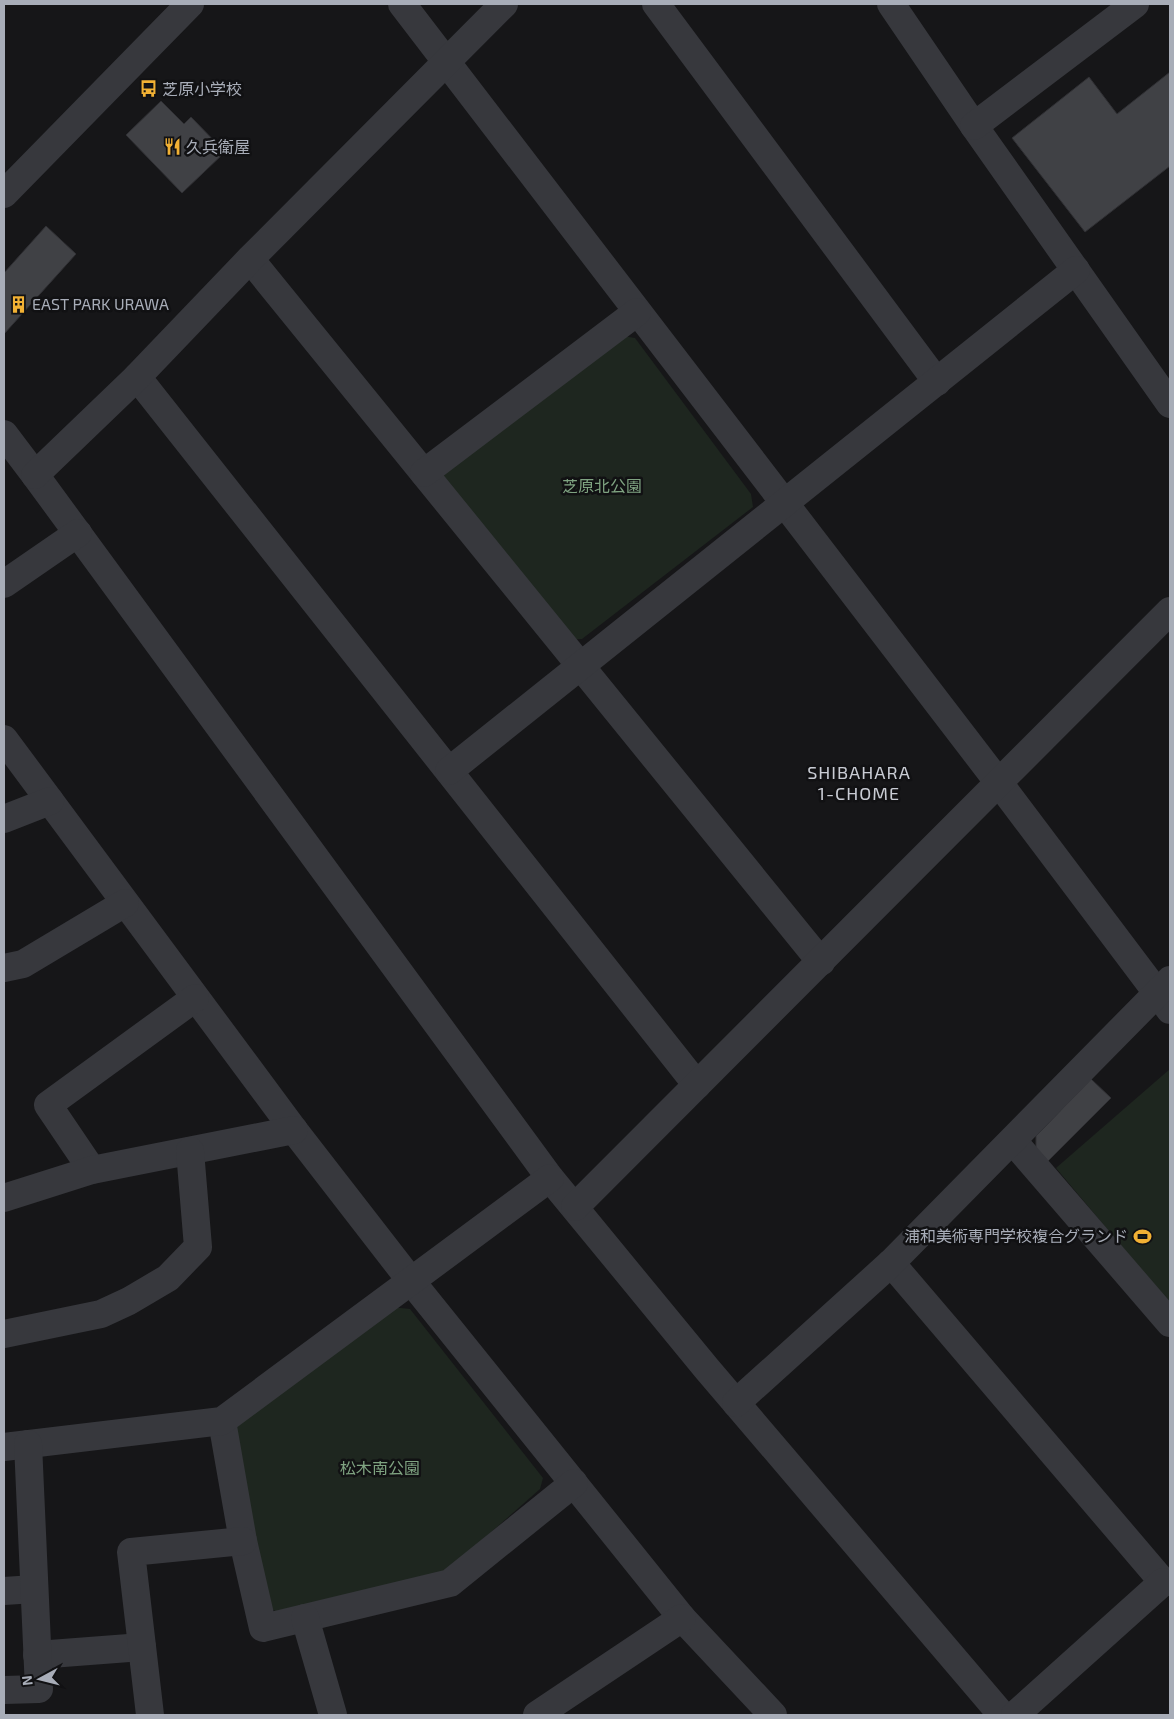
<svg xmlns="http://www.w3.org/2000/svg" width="1174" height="1719" font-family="'Exo 2','Noto Sans JP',sans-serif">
<rect width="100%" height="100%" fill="#161618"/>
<!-- green -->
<g fill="#1e261f">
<polygon points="623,336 635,338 751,494 753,507 582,639 567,640 443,477 449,465"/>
<polygon points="1170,1069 1170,1304 1056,1168"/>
<polygon points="391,1307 410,1309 543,1478 540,1489 438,1579 283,1614 266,1607 232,1434 237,1423"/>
</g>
<!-- building -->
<g fill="#404145" stroke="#303034">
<polygon points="1170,72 1170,166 1085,232 1012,138 1089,77 1117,114"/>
<polygon points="161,101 184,124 191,117 225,152 182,193 126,135"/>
<polygon points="46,226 76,254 4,334 4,273"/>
<polygon points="1091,1079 1111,1098 1048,1161 1036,1148 1036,1136"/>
</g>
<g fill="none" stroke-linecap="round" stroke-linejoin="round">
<!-- minor -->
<g stroke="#37383d" stroke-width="28">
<polyline points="402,4 999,783 1170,1010"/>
<polyline points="656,4 937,382"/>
<polyline points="891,4 974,126 1170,404"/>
<polyline points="974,126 1135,4"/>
<polyline points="4,194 190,4"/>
<polyline points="250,259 821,962"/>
<polyline points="137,377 697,1085"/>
<polyline points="4,434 35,475 550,1178 707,1369 1002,1715"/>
<polyline points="424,473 637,312"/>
<polyline points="35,475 137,377 250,259 504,4"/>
<polyline points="4,584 78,533"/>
<polyline points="4,739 294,1130 411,1281 682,1618 773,1715"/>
<polyline points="449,771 1076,270"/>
<polyline points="4,819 50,801"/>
<polyline points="4,968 23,964 125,903"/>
<polyline points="1013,1141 1170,1323"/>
<polyline points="92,1170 48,1105 195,998"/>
<polyline points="4,1198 92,1170 294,1130"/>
<polyline points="575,1207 1170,611"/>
<polyline points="891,1263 1163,1582 1170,1582"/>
<polyline points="4,1334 101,1314 129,1301 168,1278 198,1247 190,1151"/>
<polyline points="736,1403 891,1263 1170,980"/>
<polyline points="222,1421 243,1541 263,1628 450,1583 574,1483"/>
<polyline points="4,1447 222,1421 550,1178"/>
<polyline points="4,1591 34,1589"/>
<polyline points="305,1618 333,1715"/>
<polyline points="37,1655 142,1647"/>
<polyline points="4,1690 39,1689 28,1444"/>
<polyline points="150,1715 131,1552 243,1541"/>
<polyline points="537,1715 682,1618"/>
<polyline points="1015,1715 1163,1582"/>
</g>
</g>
<!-- icons -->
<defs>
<symbol id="bus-bare" viewBox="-9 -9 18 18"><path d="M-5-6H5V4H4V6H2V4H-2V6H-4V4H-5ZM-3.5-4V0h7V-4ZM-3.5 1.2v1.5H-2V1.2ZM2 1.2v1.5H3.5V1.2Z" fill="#f2b134" stroke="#111113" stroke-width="2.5" paint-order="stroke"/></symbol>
<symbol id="restaurant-bare" viewBox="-9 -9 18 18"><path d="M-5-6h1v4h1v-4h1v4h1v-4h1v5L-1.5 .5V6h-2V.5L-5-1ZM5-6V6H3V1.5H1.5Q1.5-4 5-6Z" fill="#f2b134" stroke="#111113" stroke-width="2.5" paint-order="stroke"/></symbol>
<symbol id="building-bare" viewBox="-9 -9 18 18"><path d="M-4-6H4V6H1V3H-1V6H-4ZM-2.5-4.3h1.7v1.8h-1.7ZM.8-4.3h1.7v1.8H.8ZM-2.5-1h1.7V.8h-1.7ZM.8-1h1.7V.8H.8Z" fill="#f2b134" stroke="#111113" stroke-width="2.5" paint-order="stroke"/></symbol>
<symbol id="stadium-bare" viewBox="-9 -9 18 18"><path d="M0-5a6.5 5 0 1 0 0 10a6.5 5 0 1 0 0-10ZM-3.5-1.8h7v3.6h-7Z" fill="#f2b134" stroke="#111113" stroke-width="2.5" paint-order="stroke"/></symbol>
</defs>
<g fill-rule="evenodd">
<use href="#bus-bare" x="136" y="76" width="25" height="25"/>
<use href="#restaurant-bare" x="160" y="134" width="25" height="25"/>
<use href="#building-bare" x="6" y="292" width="25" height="25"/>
<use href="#stadium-bare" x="1130" y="1224" width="25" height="25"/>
</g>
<g text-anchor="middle" stroke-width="5" stroke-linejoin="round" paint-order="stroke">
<!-- poi labels -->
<g font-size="16" fill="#a8adb8" stroke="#111113" text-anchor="start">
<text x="162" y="95">芝原小学校</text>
<text x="186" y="153">久兵衛屋</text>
<text x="32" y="310">EAST PARK URAWA</text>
<text x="1128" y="1242" text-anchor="end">浦和美術専門学校複合グランド</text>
</g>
<!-- park labels -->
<g font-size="16" fill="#7fa381" stroke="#111113">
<text x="602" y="492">芝原北公園</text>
<text x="380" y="1474">松木南公園</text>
</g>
<!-- neighbourhood labels -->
<g font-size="18" letter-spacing="1" fill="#c9ccd4" stroke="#111113">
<text x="859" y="779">SHIBAHARA<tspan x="859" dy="21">1-CHOME</tspan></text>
</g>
</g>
<!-- border -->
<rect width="1174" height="1719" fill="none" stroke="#a8adb8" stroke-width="10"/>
<!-- north arrow -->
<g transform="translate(40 1679) rotate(263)" stroke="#111113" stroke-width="4" paint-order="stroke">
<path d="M0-4L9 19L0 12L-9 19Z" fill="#a8adb8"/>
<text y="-8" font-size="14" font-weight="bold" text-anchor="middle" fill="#a8adb8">N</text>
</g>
</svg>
